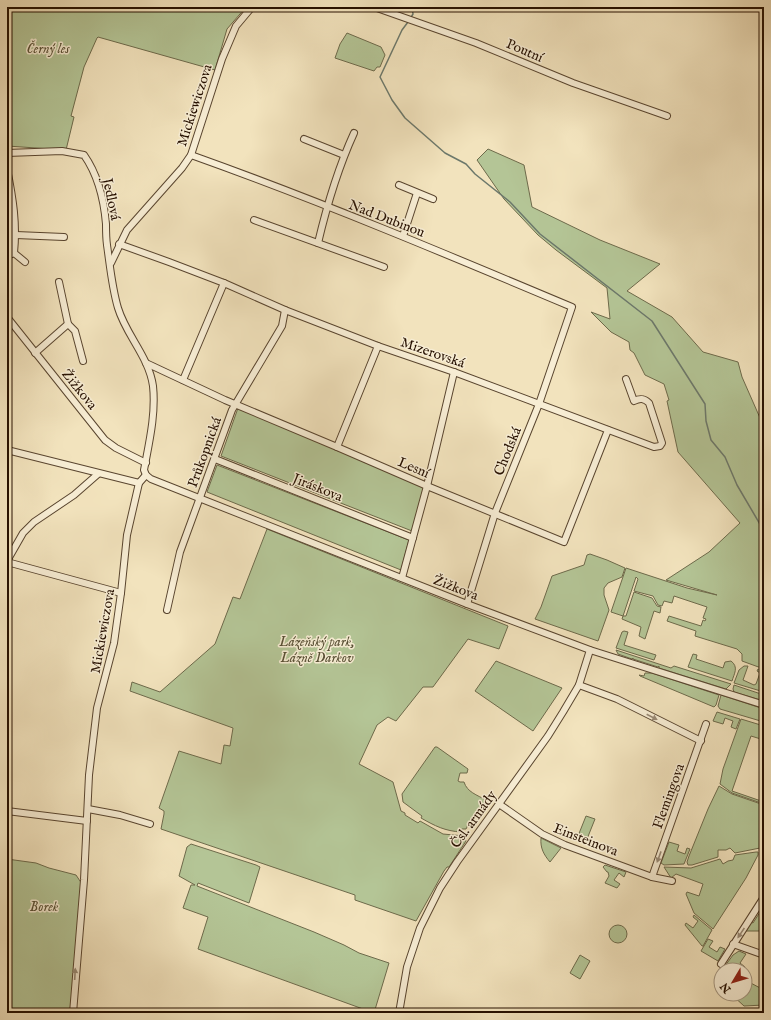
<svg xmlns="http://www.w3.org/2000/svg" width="771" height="1020" font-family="'IM FELL English',serif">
<rect width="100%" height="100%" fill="#f2e3bd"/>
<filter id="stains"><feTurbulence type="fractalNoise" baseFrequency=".005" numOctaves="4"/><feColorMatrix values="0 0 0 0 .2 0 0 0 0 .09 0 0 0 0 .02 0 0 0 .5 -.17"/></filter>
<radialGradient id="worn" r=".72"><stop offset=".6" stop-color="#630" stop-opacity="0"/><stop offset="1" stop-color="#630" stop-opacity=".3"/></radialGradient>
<!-- green -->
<g fill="#b4c596" stroke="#6d6a4b">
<polygon points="7,7 246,7 227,29 215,70 98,37 97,38 84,67 71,116 74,117 66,150 7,146"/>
<polygon points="347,33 381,47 385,55 380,67 377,67 374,71 335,58 340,44"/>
<polygon points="488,149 524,165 532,207 600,240 660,264 627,291 672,317 703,352 738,362 742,377 764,427 764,669 742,661 742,654 737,649 695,636 696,631 667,621 669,616 701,626 703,620 705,621 706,619 703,618 707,607 674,596 672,603 664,601 662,606 658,605 653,596 634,591 638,579 636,577 623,616 626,616 634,592 652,598 657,606 661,607 660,613 654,611 645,639 639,636 641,627 622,619 623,616 611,612 626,568 687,588 717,595 666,580 709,552 740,523 678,452 667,401 669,400 664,384 645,375 634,353 630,350 629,342 611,332 591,312 610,319 607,288 556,250 538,235 504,199 477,160"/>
<polygon points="238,408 421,485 424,488 412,531 221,456"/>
<polygon points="217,465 409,540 401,570 207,492"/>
<polygon points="267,529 508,626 499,649 468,639 433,687 423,687 396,721 388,717 377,725 359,764 393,782 401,811 405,813 405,815 418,823 420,821 443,834 464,836 466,841 449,867 447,867 444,871 416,921 355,900 355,895 161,829 164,814 164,811 159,808 179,751 221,764 224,745 230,746 233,728 130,691 132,682 160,692 215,644 233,597 240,599"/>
<polygon points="590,554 607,560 625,568 622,577 608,583 604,588 604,595 609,610 598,641 535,619 541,607 552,576 584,565 587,555"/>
<polygon points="624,631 628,632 624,645 656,655 654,660 616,648 622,632"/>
<polygon points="616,650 671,668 674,666 731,684 726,689 659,668 659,666 658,667 633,659 633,658 632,659 618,654"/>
<path d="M693,654l4,1 -1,4 27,9 2,-6 6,-1c8,6 3,13 1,20l-44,-14z"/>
<polygon points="496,661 562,688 533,731 475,691"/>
<polygon points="744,666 748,666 743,680 754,685 756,684 760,673 757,671 758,669 764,671 764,692 734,683 739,670"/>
<polygon points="645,673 652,673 719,695 716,705 714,707 640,676 639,675 644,676"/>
<polygon points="734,685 764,695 764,701 734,692 733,689"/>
<polygon points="721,695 764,709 764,722 720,709 718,706"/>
<polygon points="717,712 740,719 736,729 731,727 733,721 725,718 723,724 713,721"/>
<polygon points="741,719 764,726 764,740 751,736 732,791 764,802 764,804 732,793 720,784 723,769"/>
<path d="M435,747h2l31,22 -1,4h-7l-2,8 2,1h4c3,10 13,13 22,18l-18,25 -2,4h-4l-1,3c-16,-1 -26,-6 -40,-14l1,-2 -19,-14 -1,-8z"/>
<polygon points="719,786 732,794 764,805 764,844 760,848 735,853 730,848 726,850 718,850 718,857 692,865 688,865 687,862 689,856 708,809"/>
<polygon points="586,816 595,819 587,839 578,836"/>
<path d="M541,838l20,10 -11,14c-6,-7 -10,-14 -9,-24z"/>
<polygon points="669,842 679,845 677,851 685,854 687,848 690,849 684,864 664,865 661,863"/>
<polygon points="191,844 256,865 260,867 249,903 198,883 197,886 314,932 344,945 359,953 389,963 374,1013 198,949 208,917 183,908 191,885 195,885 179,876 187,847"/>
<polygon points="756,852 758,852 758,855 746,878 713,929 694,913 686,894 687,892 699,896 703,884 676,874 671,878 664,867 691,868 720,859 723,864 728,861 733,860 735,855"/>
<polygon points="7,859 36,863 49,868 76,875 82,884 70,1013 7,1013"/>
<polygon points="605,865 626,872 624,877 619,873 614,880 620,884 617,888 605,883 609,876 608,872 607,872 603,867"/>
<polygon points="764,906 764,931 745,931 751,922 753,923"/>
<polygon points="694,915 712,930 703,946 702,946 685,925 686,923 693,928 698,921 693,917"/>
<circle cx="618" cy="934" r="9"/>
<polygon points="708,939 713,941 709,947 717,952 720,947 725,949 718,961 701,951"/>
<polygon points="739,951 746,954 740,963 745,967 743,970 733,970 725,966 733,955"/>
<polygon points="580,955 590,961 580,979 570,973"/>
<polygon points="745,980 764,990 764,1005 744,1006 731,994 745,994"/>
</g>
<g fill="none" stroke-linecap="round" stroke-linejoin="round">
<!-- stream -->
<g stroke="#6c786b" stroke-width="1.5">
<polyline points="410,19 413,14 412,7"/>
<polyline points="408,22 402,30 380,77 392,100 405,118 445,153 466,164 475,174 510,202 540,234 652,321 705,404 706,421 711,440 725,457 737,485 764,531"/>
</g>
<defs>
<g id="minor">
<polyline points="374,7 476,43 573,83 667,116"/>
<polyline points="304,139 344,155"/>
<path d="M7,153l55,-2 22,4c14,20 20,45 22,69 0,7 0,14 1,21 3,21 5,43 11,63 8,27 31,49 35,78 3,28 -4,57 -9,84l2,5 5,4 316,125 123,46 174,55"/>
<path d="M191,155c129,46 255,99 381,152l-33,97 -44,109 -28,91"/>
<path d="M7,169c6,29 10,55 7,84l-7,3"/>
<polyline points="399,185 433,199"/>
<polyline points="254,220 384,267"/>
<polyline points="16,235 64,237"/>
<polyline points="403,236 417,193"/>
<path d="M318,243c9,-38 20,-75 36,-110"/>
<path d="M119,244l50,18 55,21 61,27 93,36 76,26 200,75 6,-1 2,-3 -13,-40c-5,-5 -9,-5 -15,-2l-8,-22"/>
<polyline points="14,253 25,262"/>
<polyline points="111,263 127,230 182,168 191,155 222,59 236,26 252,7"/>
<polyline points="59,282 68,324"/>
<polyline points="7,317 105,440 116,448 146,463"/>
<polyline points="35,353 68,324 75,331 83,361"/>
<polyline points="146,363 225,400 337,447 427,486 564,542 608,430"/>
<polyline points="183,380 224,283"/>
<polyline points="337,447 378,346"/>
<polyline points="7,450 139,483"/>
<polyline points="215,459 413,538"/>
<polyline points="7,561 23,533 34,522 74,495 98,474"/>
<polyline points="7,562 121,593"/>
<polyline points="402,578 427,486 454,372"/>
<polyline points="167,610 180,552 232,410 282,326 285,310"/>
<polyline points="579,685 617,699 701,741"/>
<polyline points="499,804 542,834 565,845 652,877 672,881"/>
<polyline points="88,809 120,815 150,824"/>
<polyline points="7,811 87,821"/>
<polyline points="652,877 706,724"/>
<polyline points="733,944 764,955"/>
<polyline points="721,964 764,897"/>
<polyline points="73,1013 84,880 89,775 97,708 114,643 121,593 127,535 139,483 146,475"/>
<polyline points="399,1013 407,967 420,928 440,888 457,862 548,736 563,712 579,685 590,650"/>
</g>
</defs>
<!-- minor casing -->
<use href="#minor" stroke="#59452f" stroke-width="8"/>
<!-- minor -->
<use href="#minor" stroke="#f7edd4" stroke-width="6"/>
</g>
<!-- one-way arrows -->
<defs><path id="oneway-solid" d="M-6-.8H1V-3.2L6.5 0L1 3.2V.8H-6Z"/></defs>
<g fill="#998a75">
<use href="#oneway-solid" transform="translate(652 717) rotate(27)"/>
<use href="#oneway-solid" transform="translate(659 857) rotate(110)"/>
<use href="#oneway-solid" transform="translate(741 933) rotate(124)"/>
<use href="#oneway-solid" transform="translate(75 974) rotate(-87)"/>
</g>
<g text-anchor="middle" stroke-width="3" stroke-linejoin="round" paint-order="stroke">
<!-- park labels -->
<g font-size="14" font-style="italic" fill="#584f34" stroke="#f7edd4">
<text x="48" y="53">Černý les</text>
<text x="317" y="646">Lázeňský park,<tspan x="317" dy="16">Lázně Darkov</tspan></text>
<text x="44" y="911">Borek</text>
</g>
<!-- street labels -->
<g font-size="14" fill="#261000" stroke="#f7edd4">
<text transform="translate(525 50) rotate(23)" y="5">Poutní</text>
<text transform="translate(194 105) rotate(-72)" y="5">Mickiewiczova</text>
<text transform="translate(112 199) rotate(78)" y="5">Jedlová</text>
<text transform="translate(387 218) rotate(21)" y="5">Nad Dubinou</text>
<text transform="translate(433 352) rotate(19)" y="5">Mizerovská</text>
<text transform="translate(80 389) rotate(51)" y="5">Žižkova</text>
<text transform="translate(507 451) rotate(-68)" y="5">Chodská</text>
<text transform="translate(204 452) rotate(-70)" y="5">Průkopnická</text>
<text transform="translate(414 467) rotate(23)" y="5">Lesní</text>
<text transform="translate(318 487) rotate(22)" y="5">Jiráskova</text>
<text transform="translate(456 587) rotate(21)" y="5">Žižkova</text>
<text transform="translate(102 631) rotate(-80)" y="5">Mickiewiczova</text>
<text transform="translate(668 796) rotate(-70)" y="5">Flemingova</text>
<text transform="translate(473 819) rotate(-54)" y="5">Čsl. armády</text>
<text transform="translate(586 839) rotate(21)" y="5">Einsteinova</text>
</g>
</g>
<!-- margin -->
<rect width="771" height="1020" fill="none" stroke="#f2e3bd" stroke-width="24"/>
<rect x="8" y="8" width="755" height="1004" fill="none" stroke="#261000" stroke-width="2"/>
<rect x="12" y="12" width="747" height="996" fill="none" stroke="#261000"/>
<!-- north arrow -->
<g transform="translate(733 982) rotate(232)"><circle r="19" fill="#f7edd4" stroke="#a3957f"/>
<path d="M0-3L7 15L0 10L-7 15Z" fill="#8f2418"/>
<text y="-6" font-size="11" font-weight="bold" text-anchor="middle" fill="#261000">N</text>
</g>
<rect width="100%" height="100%" filter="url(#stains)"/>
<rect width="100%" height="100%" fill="url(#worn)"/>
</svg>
